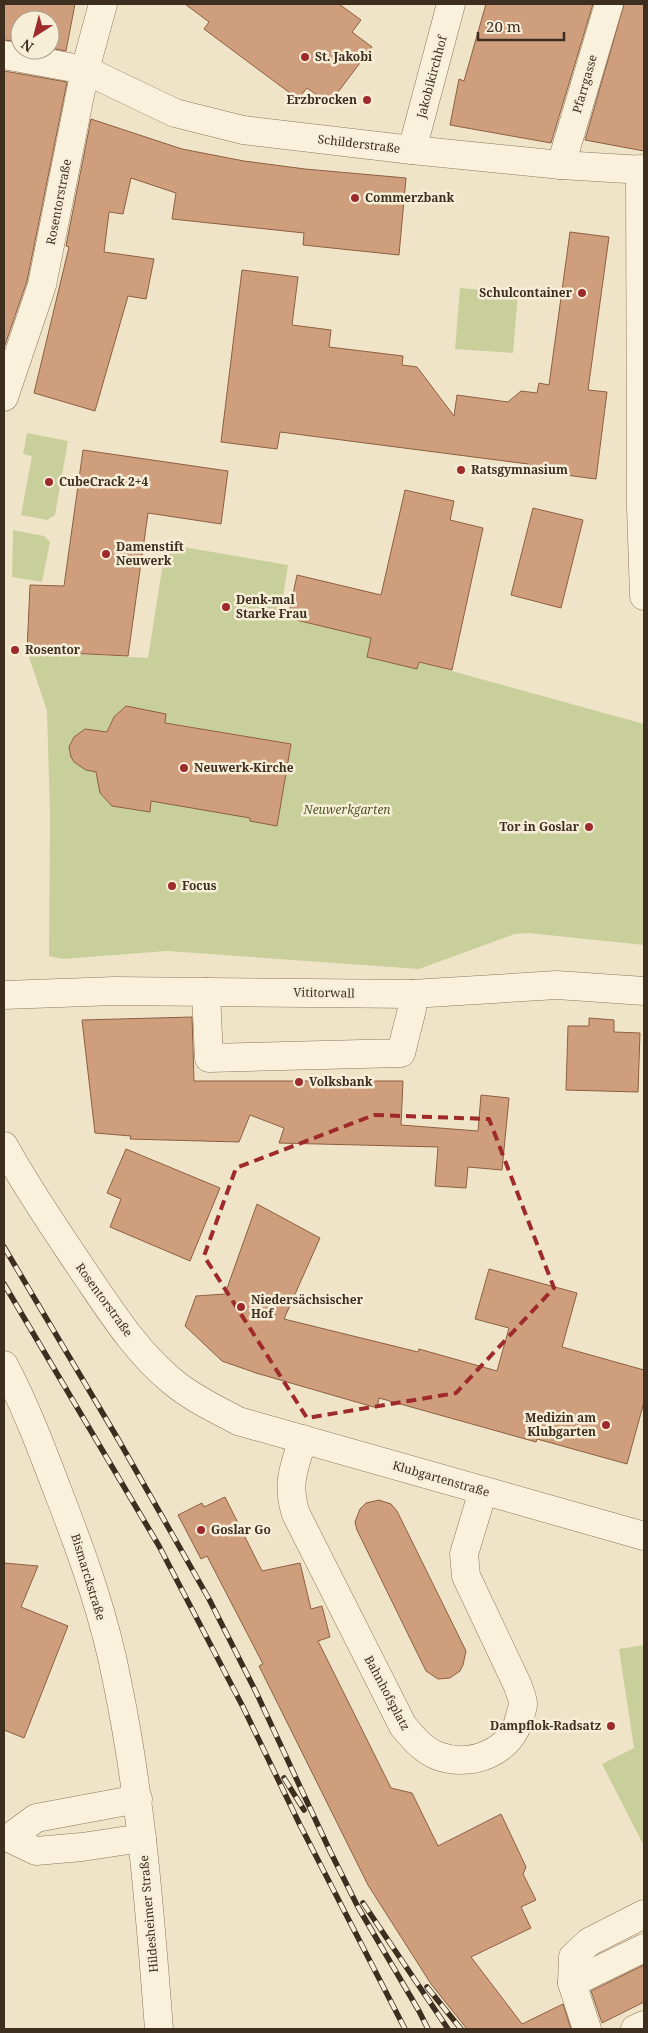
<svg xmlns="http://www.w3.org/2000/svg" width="648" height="2033" font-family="'Noto Serif',serif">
<rect width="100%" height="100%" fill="#f0e4c8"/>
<!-- green -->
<g fill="#c9cf9b">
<polygon points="460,288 518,293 513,353 455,349"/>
<polygon points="27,433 68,441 55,515 47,520 21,515 32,456 23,454"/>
<polygon points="13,530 44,536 50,542 42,582 12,577"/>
<polygon points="166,544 288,565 280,616 350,633 373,630 368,657 417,669 419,662 644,724 644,945 528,933 515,934 419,969 167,951 63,959 49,956 50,814 47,711 27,651 148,658"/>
<polygon points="644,1645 644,1846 602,1764 634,1748 619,1649"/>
</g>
<!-- building -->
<g fill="#cf9f7d" stroke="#8d5f41">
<polygon points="4,4 75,4 66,51 50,48 50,20 20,20 20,42 4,40"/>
<polygon points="185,4 339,4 361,20 352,32 372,47 329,104 307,88 298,99 204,29 209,22"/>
<polygon points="486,4 593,4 551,143 450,125 459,79 464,81"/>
<polygon points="624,4 644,4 644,151 585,140"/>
<polygon points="4,71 67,82 27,281 5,345 4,345"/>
<polygon points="91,119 182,149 244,161 305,169 406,178 399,255 303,245 304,233 172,219 176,193 131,178 123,214 109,212 104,252 154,259 146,299 128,296 95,411 34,393 69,247 66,246"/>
<polygon points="570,232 609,237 588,390 607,392 596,479 527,470 528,464 280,432 277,449 221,442 242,270 298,277 292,325 331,330 329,347 403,356 402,365 417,367 454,416 457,395 508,402 521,391 537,393 539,383 549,385"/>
<polygon points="83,450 228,471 221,524 148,513 128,656 27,651 30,585 64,586"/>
<polygon points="405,490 454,501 450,520 483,528 452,670 419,662 417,669 367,657 371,638 288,618 297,575 381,595"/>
<polygon points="533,508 583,520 561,608 511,595"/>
<polygon points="126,706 166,714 165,723 291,744 277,826 250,821 250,818 151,801 150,812 112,806 100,793 96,772 86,770 74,762 71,757 69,747 74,737 85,729 107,732 114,717"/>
<polygon points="192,1017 194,1081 403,1081 401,1125 478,1131 481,1095 509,1098 502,1170 468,1167 466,1188 435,1186 438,1147 279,1143 284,1128 250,1115 239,1142 130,1139 131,1136 95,1133 82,1020"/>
<polygon points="589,1018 614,1020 614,1032 640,1033 638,1092 566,1090 568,1026 589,1026"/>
<polygon points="126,1149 220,1188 190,1261 110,1227 121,1199 107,1193"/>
<polygon points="257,1204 320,1238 284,1319 418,1352 419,1349 497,1371 509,1328 475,1319 489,1269 577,1293 562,1347 644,1370 644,1402 627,1464 537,1439 536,1442 379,1398 377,1408 256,1373 222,1361 185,1326 196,1296 225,1294"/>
<polygon points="225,1497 262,1571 300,1563 311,1609 322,1606 330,1637 318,1641 391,1788 412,1793 438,1846 501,1814 526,1867 523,1874 536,1900 521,1907 531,1928 471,1957 522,2024 563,2004 571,2029 467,2029 431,1984 368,1885 259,1666 263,1664 207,1556 201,1559 178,1515 202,1503 204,1507"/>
<polygon points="379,1500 391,1504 397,1511 466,1651 463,1665 460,1671 450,1678 438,1679 426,1671 357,1530 355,1522 360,1509 366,1503"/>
<polygon points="4,1563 38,1566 21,1607 68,1626 24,1738 4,1730"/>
<polygon points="644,1965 644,2002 602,2023 591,1991"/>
</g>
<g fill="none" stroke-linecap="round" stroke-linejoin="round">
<defs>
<g id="minor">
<polyline points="4,55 85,70 175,113 243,130 412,150 561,165 644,170"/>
<polyline points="412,150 451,4"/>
<polyline points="561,165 609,4"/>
<polyline points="640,169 641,507 644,596"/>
<polyline points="4,397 42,285 85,70 103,4"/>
<polyline points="206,992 209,1058 401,1053 412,1009 412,994"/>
<polyline points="4,995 115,991 412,994 557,985 644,991"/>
<path d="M4,1146c24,44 52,84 80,126 26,38 52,80 89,110 19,16 43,27 65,39l406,115"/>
<path d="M4,1365c22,42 39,87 56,132 23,59 45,121 57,184 24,115 33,231 42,348"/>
<path d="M303,1439c-9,29 -17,45 -7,75l107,212c10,12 20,24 35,30 34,12 74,-4 82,-40 1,-4 3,-8 3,-12 0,-6 -4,-13 -5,-18l-52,-110 -2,-22 19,-63"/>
<polyline points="4,1838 9,1838 36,1818 138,1799"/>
<polyline points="9,1838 36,1851 82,1847 142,1838"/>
<polyline points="572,1983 644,1948"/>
<polyline points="587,2029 572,1983 573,1957 589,1942 644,1914"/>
<polyline points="635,2029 644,2025"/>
</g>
</defs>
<!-- minor casing -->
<use href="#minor" stroke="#8d765c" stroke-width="29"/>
<!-- minor -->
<use href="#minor" stroke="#faf1dc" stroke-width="28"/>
<defs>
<g id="rail">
<polyline points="4,1247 118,1439 209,1599 255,1690 330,1851 358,1907 419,2011 428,2029"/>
<polyline points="4,1284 159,1546 243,1707 300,1825 405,2029"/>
<polyline points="284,1778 304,1810"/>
<polyline points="363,1903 448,2029"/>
<polyline points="427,1987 461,2029"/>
</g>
</defs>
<!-- rail casing -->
<use href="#rail" stroke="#3d2e20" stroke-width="5.5"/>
<!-- rail -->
<use href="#rail" stroke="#f7eed8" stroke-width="4" stroke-dasharray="11" stroke-linecap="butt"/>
</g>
<!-- marked area -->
<path fill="none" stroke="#9e2a2b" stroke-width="4" stroke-dasharray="10 6" stroke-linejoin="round" d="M374,1115l115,4 65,169 -98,105 -149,25 -103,-162 32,-88z"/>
<!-- markers -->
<g fill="#9e2a2b" stroke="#f7eed8" stroke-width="2">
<circle cx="305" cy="57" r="5"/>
<circle cx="367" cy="100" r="5"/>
<circle cx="355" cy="198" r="5"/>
<circle cx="582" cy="293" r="5"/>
<circle cx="461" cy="470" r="5"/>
<circle cx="49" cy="482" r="5"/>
<circle cx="106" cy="554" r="5"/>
<circle cx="226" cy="607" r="5"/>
<circle cx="15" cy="650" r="5"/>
<circle cx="184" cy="768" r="5"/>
<circle cx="589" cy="827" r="5"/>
<circle cx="172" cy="886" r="5"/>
<circle cx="299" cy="1082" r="5"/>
<circle cx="241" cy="1307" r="5"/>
<circle cx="606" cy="1425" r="5"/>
<circle cx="201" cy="1530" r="5"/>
<circle cx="611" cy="1726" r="5"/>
</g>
<g text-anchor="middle" stroke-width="5" stroke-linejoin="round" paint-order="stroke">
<!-- poi labels -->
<g font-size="12" font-weight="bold" fill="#3d2e20" stroke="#f7eed8" text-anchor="start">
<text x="315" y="61">St. Jakobi</text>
<text x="357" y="104" text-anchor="end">Erzbrocken</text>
<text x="365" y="202">Commerzbank</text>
<text x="572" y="297" text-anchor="end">Schulcontainer</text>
<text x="471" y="474">Ratsgymnasium</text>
<text x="59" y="486">CubeCrack 2+4</text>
<text x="116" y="551">Damenstift<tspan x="116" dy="14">Neuwerk</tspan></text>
<text x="236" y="604">Denk-mal<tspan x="236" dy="14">Starke Frau</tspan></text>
<text x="25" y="654">Rosentor</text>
<text x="194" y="772">Neuwerk-Kirche</text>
<text x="579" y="831" text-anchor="end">Tor in Goslar</text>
<text x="182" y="890">Focus</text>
<text x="309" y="1086">Volksbank</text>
<text x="251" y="1304">Niedersächsischer<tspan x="251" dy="14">Hof</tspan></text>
<text x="596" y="1422" text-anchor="end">Medizin am<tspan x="596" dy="14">Klubgarten</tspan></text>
<text x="211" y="1534">Goslar Go</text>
<text x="601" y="1730" text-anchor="end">Dampflok-Radsatz</text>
</g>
<!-- street labels -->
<g font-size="12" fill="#3d2e20" stroke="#f7eed8">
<text transform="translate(432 77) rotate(-75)" y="4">Jakobikirchhof</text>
<text transform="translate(585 84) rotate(-74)" y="4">Pfarrgasse</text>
<text transform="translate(359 144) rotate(7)" y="4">Schilderstraße</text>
<text transform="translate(59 202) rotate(-79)" y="4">Rosentorstraße</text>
<text transform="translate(324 993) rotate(1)" y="4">Vititorwall</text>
<text transform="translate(104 1300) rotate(54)" y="4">Rosentorstraße</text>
<text transform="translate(441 1479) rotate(16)" y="4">Klubgartenstraße</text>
<text transform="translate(88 1577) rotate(73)" y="4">Bismarckstraße</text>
<text transform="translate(387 1693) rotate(62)" y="4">Bahnhofsplatz</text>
<text transform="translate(149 1914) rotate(-95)" y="4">Hildesheimer Straße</text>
</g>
<!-- park labels -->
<g font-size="12" font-style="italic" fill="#4d5a26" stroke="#f7eed8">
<text x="347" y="814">Neuwerkgarten</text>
</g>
</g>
<!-- border -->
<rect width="648" height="2033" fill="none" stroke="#3d2e20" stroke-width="10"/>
<!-- north arrow -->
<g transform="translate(35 35) rotate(216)"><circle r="24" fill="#f7eed8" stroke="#ada18e"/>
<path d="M0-4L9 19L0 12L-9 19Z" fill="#9e2a2b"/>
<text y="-8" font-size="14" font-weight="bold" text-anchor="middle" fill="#3d2e20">N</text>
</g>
<!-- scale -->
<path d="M478 32v8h86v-8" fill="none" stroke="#3d2e20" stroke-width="2.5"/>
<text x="486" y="32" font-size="15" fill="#3d2e20" stroke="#f7eed8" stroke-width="4" paint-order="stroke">20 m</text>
</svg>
